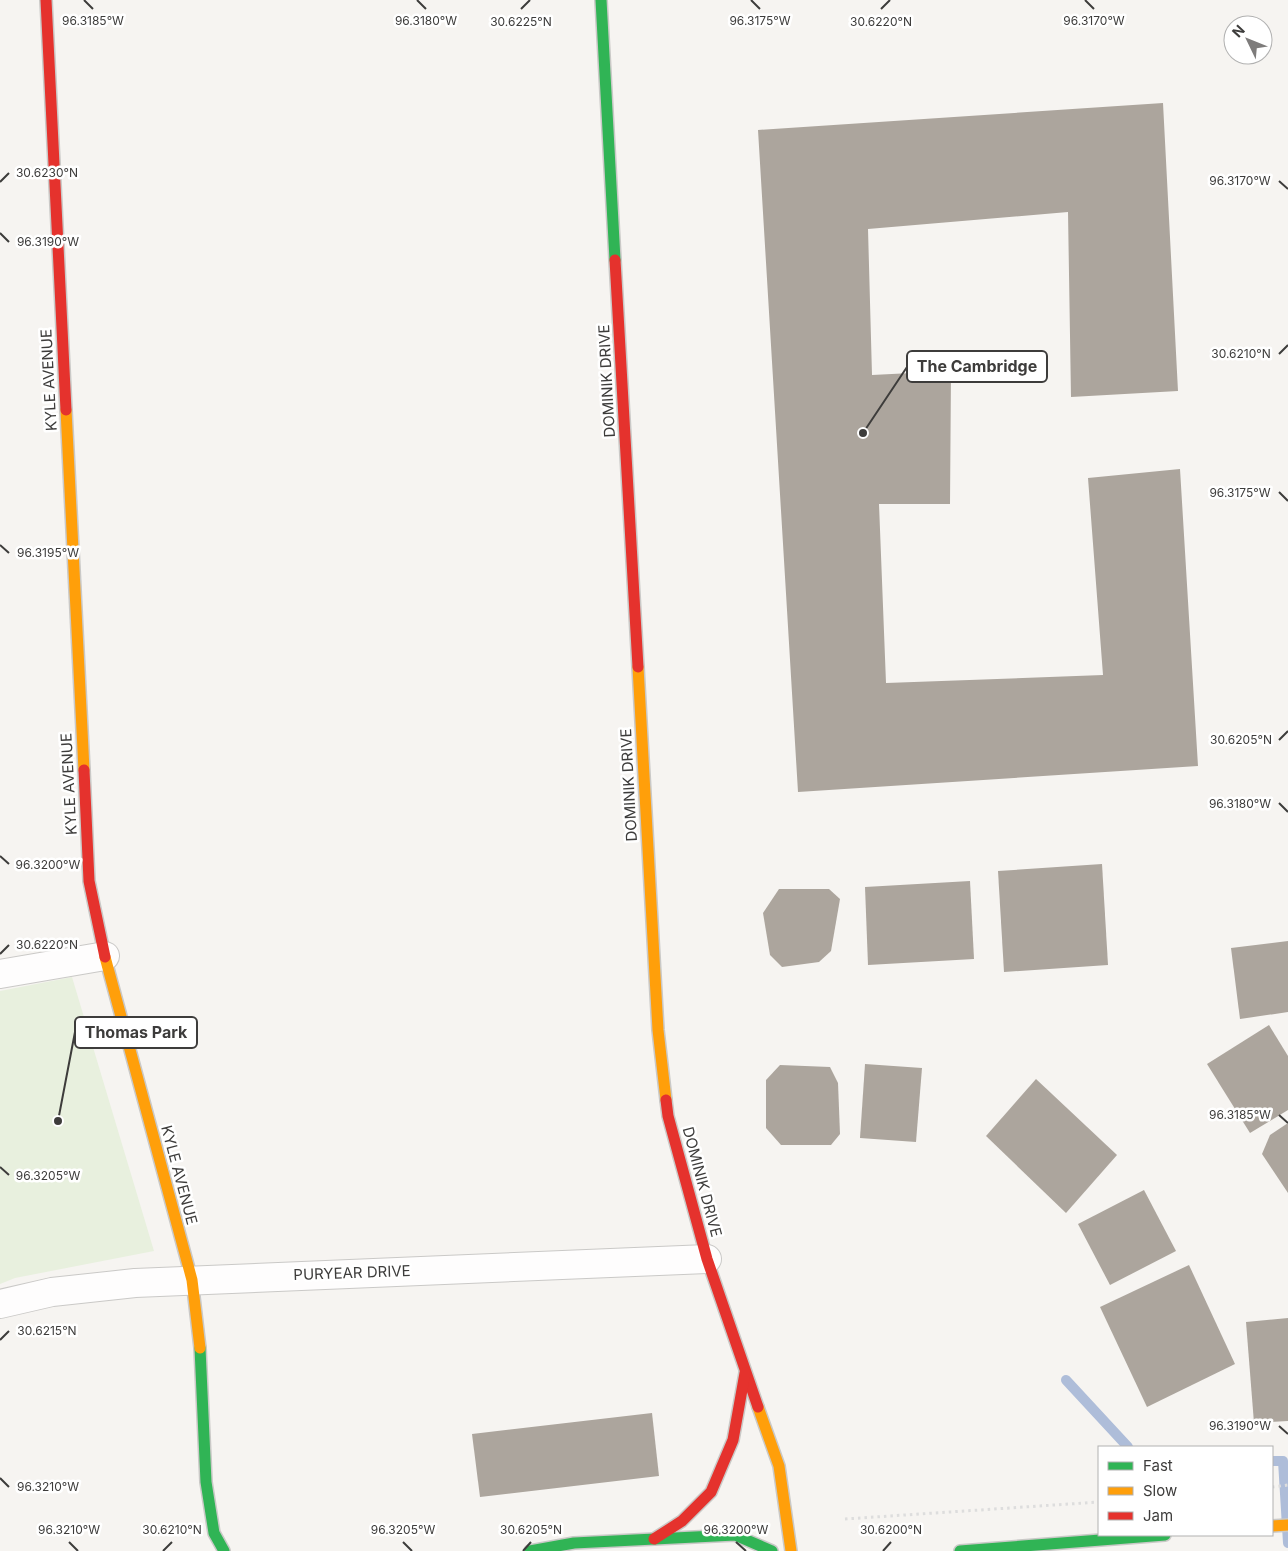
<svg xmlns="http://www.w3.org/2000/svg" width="1288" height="1551" font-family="Inter,sans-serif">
<rect width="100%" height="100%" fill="#f6f4f1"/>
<!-- green -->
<polygon fill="#e8f0de" points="72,977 154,1251 15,1278 0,1284 0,991"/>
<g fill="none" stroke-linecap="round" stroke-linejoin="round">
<!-- stream -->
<g stroke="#aebdd9" stroke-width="10">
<polyline points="1066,1380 1128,1447"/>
<polyline points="1272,1461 1283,1461 1288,1543"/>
</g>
</g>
<!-- building -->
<g fill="#aca59d">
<polygon points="1163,103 1178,391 1071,397 1068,212 868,229 872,375 951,371 950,504 879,504 886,683 1103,675 1088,478 1180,469 1198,766 798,792 758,130"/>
<polygon points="1102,864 1108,965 1004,972 998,871"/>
<polygon points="970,881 974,959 868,965 865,887"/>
<polygon points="779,889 829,889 840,899 831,951 819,962 782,967 770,955 763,913"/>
<polygon points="1288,941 1288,1012 1240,1019 1231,948"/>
<polygon points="1269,1025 1288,1056 1288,1110 1250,1133 1207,1064"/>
<polygon points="865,1064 922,1068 916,1142 860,1138"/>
<polygon points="780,1065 830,1067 838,1083 840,1134 831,1145 781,1145 766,1128 766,1080"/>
<polygon points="1036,1079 1117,1155 1066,1213 986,1136"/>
<polygon points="1288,1123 1288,1193 1262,1154 1270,1135"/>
<polygon points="1144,1190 1176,1251 1110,1285 1078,1224"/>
<polygon points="1189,1265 1235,1364 1147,1407 1100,1307"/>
<polygon points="1288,1318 1288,1421 1254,1423 1246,1322"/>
<polygon points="652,1413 659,1476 480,1497 472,1434"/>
</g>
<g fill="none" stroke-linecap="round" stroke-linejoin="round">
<defs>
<g id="street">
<polyline points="0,974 105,956"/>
<polyline points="0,1304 52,1292 135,1283 707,1259"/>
</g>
<g id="fast">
<polyline points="601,0 615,260"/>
<polyline points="200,1348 206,1482 214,1533 224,1551"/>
<polyline points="530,1551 574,1543 735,1535 772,1551"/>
<polyline points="960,1551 1165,1535"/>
</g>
<g id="slow">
<polyline points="66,410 84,770"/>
<polyline points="638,667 658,1030 666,1100"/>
<polyline points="105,957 192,1280 200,1348"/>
<polyline points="758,1407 779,1466 791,1551"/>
<polyline points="1272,1526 1288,1525"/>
</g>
<g id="jam">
<polyline points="46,0 66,410"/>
<polyline points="615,260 638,667"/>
<polyline points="84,770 89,881 105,957"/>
<polyline points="666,1100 668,1116 707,1259 758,1407"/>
<polyline points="654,1539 682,1521 711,1492 733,1440 745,1373"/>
</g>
</defs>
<!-- street casing -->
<use href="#street" stroke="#cac9c7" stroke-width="30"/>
<!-- fast casing -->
<use href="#fast" stroke="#cac9c7" stroke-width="14"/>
<!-- slow casing -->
<use href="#slow" stroke="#cac9c7" stroke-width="14"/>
<!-- jam casing -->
<use href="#jam" stroke="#cac9c7" stroke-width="14"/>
<!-- path -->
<g stroke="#ddd" stroke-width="3" stroke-dasharray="2.5 4" stroke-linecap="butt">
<polyline points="1272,1487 1288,1485"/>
<polyline points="845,1519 1099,1502"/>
</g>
<!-- street -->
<use href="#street" stroke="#fefdfd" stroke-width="28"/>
<!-- fast -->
<use href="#fast" stroke="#30b455" stroke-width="11"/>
<!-- slow -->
<use href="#slow" stroke="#ff9f0a" stroke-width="11"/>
<!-- jam -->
<use href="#jam" stroke="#e5322d" stroke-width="11"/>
</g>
<!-- ticks -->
<path fill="none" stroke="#3d3c3b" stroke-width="2" d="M84,0l9,9M417,0l9,9M751,0l9,9M1085,0l9,9M521,9l9,-9M881,9l9,-9M1279,181l9,8M0,182l9,-9M0,233l9,9M1279,354l9,-9M1279,492l9,9M0,545l9,8M1279,740l9,-9M1279,803l9,9M0,856l9,8M0,954l9,-9M1279,1115l9,8M0,1167l9,8M0,1340l9,-9M1279,1426l9,8M0,1478l9,9M69,1542l9,9M403,1542l9,9M736,1542l10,9M163,1551l9,-9M523,1551l8,-9M883,1551l8,-9"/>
<g text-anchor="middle" stroke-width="5" stroke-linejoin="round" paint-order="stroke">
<!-- street labels -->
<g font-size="15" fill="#3d3c3b" stroke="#fff">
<text transform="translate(49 380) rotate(-93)" y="5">KYLE AVENUE</text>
<text transform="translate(607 381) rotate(-93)" y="5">DOMINIK DRIVE</text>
<text transform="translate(69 784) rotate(-93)" y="5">KYLE AVENUE</text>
<text transform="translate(629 785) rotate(-93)" y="5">DOMINIK DRIVE</text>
<text transform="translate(179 1175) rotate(75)" y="5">KYLE AVENUE</text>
<text transform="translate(702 1182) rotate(75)" y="5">DOMINIK DRIVE</text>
<text transform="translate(352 1273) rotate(-2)" y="5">PURYEAR DRIVE</text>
</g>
</g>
<g font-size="12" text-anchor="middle" fill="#3d3c3b" stroke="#fff" stroke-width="5" stroke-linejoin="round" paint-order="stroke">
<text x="93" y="25">96.3185°W</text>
<text x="426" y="25">96.3180°W</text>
<text x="760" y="25">96.3175°W</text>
<text x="1094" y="25">96.3170°W</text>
<text x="521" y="26">30.6225°N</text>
<text x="881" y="26">30.6220°N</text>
<text x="47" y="177">30.6230°N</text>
<text x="1240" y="185">96.3170°W</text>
<text x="48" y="246">96.3190°W</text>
<text x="1241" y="358">30.6210°N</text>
<text x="1240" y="497">96.3175°W</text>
<text x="48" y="557">96.3195°W</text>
<text x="1241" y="744">30.6205°N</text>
<text x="1240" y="808">96.3180°W</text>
<text x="48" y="869">96.3200°W</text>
<text x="47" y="949">30.6220°N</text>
<text x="1240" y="1119">96.3185°W</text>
<text x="48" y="1180">96.3205°W</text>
<text x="47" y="1335">30.6215°N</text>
<text x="1240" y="1430">96.3190°W</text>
<text x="48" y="1491">96.3210°W</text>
<text x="172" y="1534">30.6210°N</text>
<text x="531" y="1534">30.6205°N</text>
<text x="891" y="1534">30.6200°N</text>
<text x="69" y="1534">96.3210°W</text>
<text x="403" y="1534">96.3205°W</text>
<text x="736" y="1534">96.3200°W</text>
</g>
<!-- callouts -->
<path fill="none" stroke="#3d3c3b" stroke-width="2" d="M863 433L907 367M58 1121L75 1032"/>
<g fill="#3d3c3b" stroke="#fff" stroke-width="2">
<circle cx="863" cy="433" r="5"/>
<circle cx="58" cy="1121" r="5"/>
</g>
<g fill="#fff" stroke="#3d3c3b" stroke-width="2">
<rect x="907" y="351" width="140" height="31" rx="5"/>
<rect x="75" y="1017" width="122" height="31" rx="5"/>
</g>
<g font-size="16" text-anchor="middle" font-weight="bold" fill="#3d3c3b">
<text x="977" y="372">The Cambridge</text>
<text x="136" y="1038">Thomas Park</text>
</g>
<!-- legend -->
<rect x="1098" y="1446" width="175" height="90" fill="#ffffff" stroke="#b1b1b1"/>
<rect x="1108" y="1462" width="25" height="8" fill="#30b455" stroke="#b1b1b1"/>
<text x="1143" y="1471" font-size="15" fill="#3d3c3b">Fast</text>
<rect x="1108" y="1487" width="25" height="8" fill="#ff9f0a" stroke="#b1b1b1"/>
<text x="1143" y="1496" font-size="15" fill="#3d3c3b">Slow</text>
<rect x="1108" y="1512" width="25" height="8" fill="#e5322d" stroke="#b1b1b1"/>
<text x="1143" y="1521" font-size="15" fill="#3d3c3b">Jam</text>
<!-- north arrow -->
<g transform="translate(1248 40) rotate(313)"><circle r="24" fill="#ffffff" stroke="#b1b1b1"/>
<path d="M0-4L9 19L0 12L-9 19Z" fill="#7e7c7b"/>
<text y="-8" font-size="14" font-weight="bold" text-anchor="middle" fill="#3d3c3b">N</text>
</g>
</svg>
